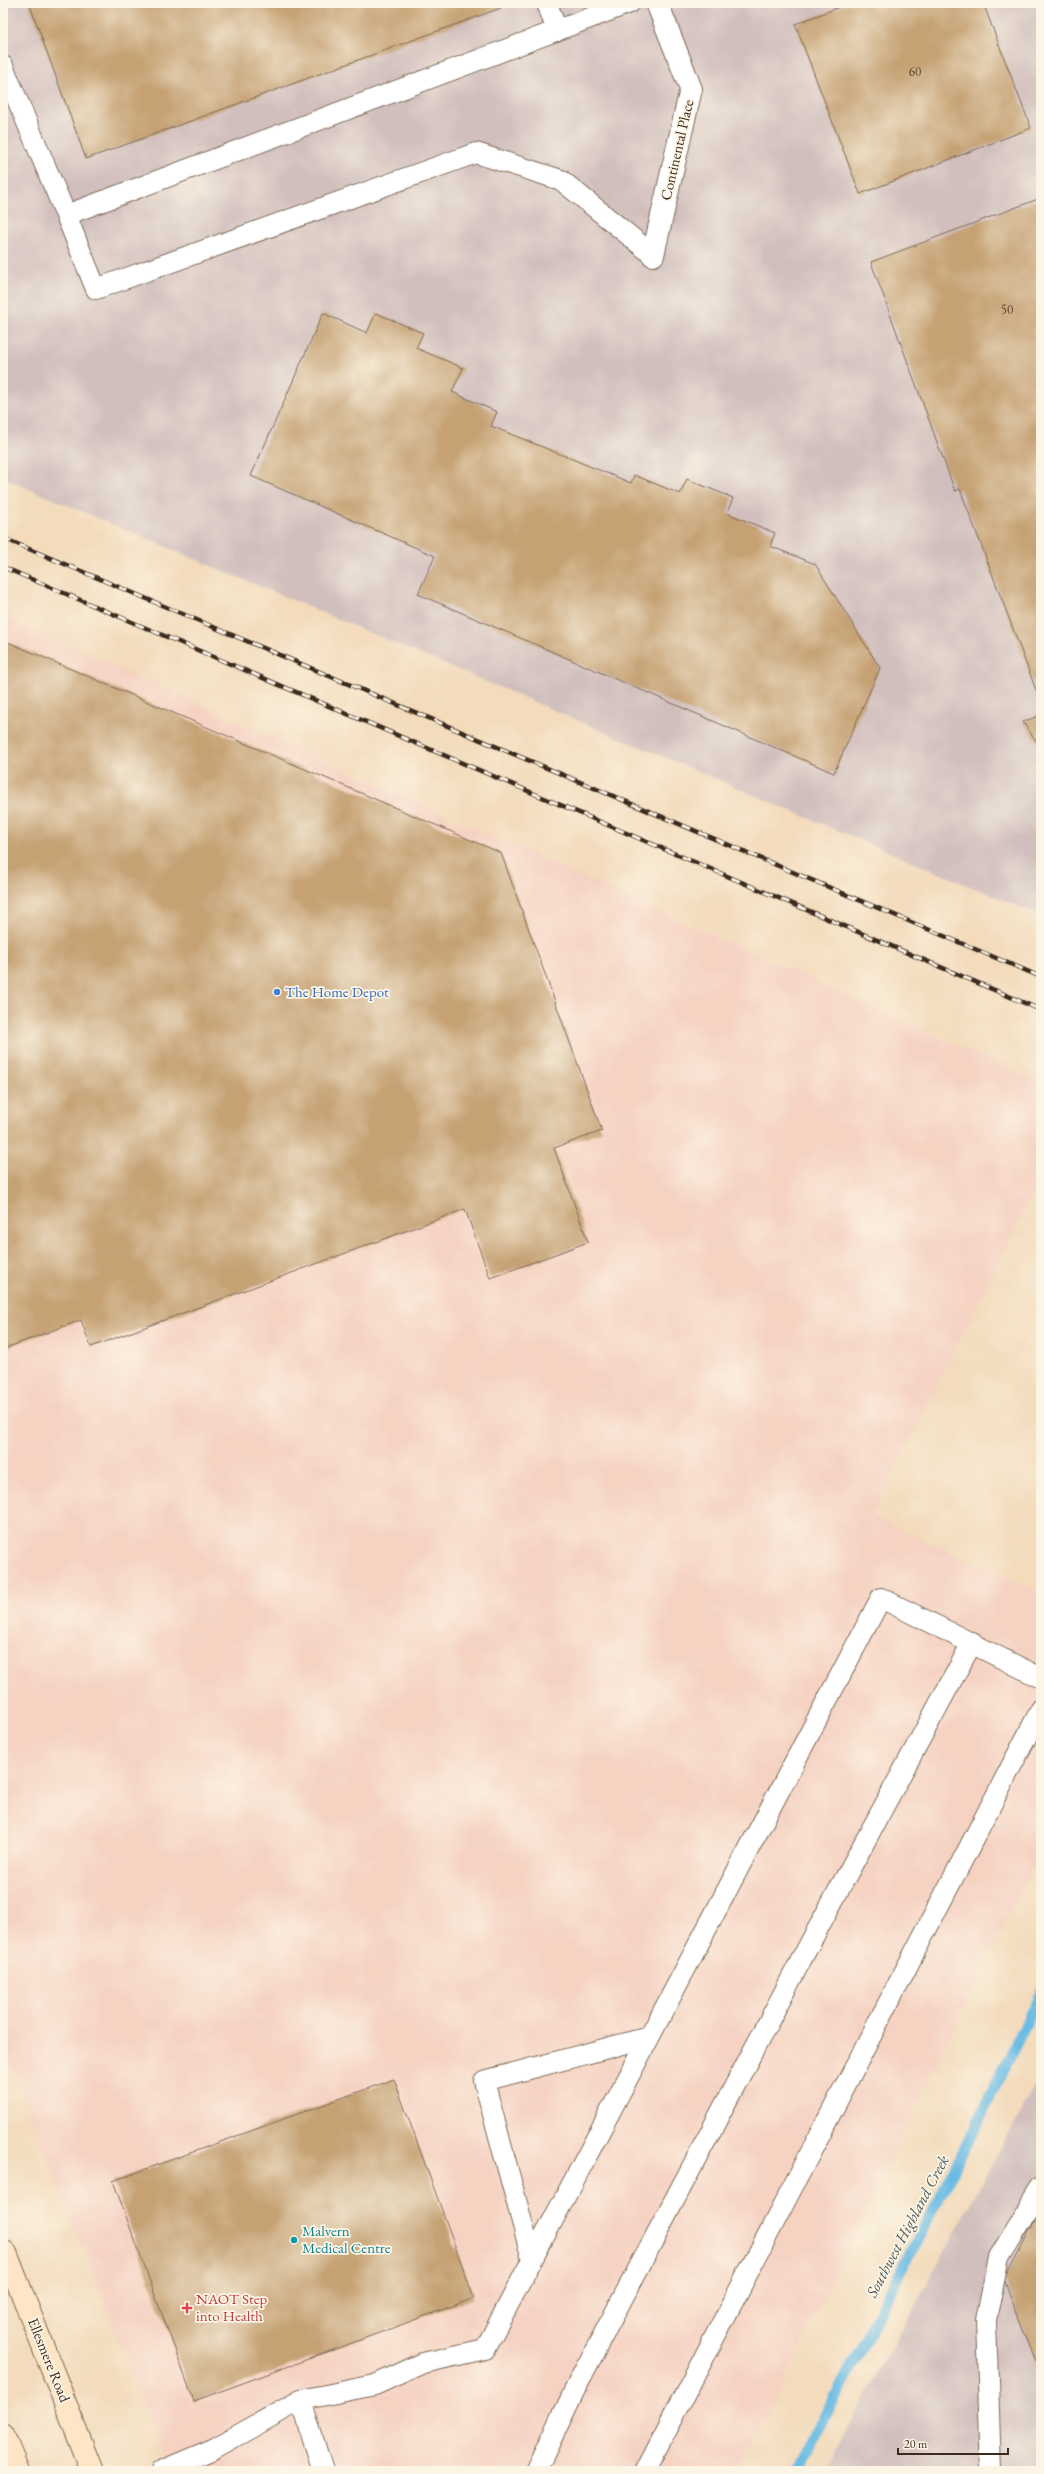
<svg xmlns="http://www.w3.org/2000/svg" width="1044" height="2474" font-family="'EB Garamond',serif">
<rect width="100%" height="100%" fill="#fcf5e5"/>
<filter id="ink" filterUnits="userSpaceOnUse"><feTurbulence type="fractalNoise" baseFrequency=".025" numOctaves="2"/><feDisplacementMap in="SourceGraphic" scale="8" xChannelSelector="R" yChannelSelector="G"/><feConvolveMatrix kernelMatrix="1 2 1 2 8 2 1 2 1" color-interpolation-filters="sRGB"/></filter>
<filter id="wash" filterUnits="userSpaceOnUse"><feTurbulence type="fractalNoise" baseFrequency=".012" numOctaves="4" result="noise"/><feDisplacementMap in="SourceGraphic" scale="16" xChannelSelector="R" yChannelSelector="G"/><feGaussianBlur stdDeviation="0.9" result="paint"/><feColorMatrix in="noise" values="0 0 0 0 0 0 0 0 0 0 0 0 0 0 0 0 0 1.4 0 .05"/><feComposite in="paint" operator="in"/></filter>
<g filter="url(#wash)">
<rect width="100%" height="100%" fill="#f3dbbc"/>
<!-- built -->
<polygon fill="#f5d2c2" points="3,616 1041,1083 1041,1176 872,1516 1041,1593 1041,1849 740,2471 170,2471 3,2045"/>
<!-- industrial -->
<g fill="#d1bfbd">
<polygon points="3,3 1041,3 1041,916 3,478"/>
<polygon points="1041,2074 1041,2471 825,2471"/>
</g>
<g fill="none" stroke-linecap="round" stroke-linejoin="round">
<!-- stream -->
<polyline stroke="#69bbe4" stroke-width="11" points="797,2471 961,2156 1041,1993"/>
</g>
<g id="blocks">
<!-- building -->
<g fill="#c5a173">
<polygon points="29,3 499,3 501,8 86,159"/>
<polygon points="850,3 983,3 1031,128 860,194 795,24"/>
<polygon points="1041,198 1041,703 960,489 955,491 871,262"/>
<polygon points="323,313 367,333 376,313 423,333 416,348 463,368 452,392 497,412 491,426 631,483 634,475 680,494 687,479 733,498 727,513 775,533 770,546 815,564 880,668 834,773 418,594 435,556 251,476"/>
<polygon points="3,640 501,853 602,1131 554,1148 588,1242 490,1278 465,1209 91,1347 81,1320 3,1349"/>
<polygon points="1041,715 1041,748 1023,722"/>
<polygon points="394,2079 474,2298 194,2401 113,2181"/>
<polygon points="1041,2208 1041,2374 1004,2279"/>
</g>
</g>
</g>
<g filter="url(#ink)">
<use href="#blocks" fill-opacity="0" stroke="#7b6855" stroke-width="1"/>
<g fill="none" stroke-linecap="round" stroke-linejoin="round">
<defs>
<g id="lane">
<polyline points="547,3 557,31"/>
<polyline points="3,66 66,215 630,3"/>
<polyline points="66,215 96,289 476,153 561,180 653,255"/>
<polyline points="532,2259 484,2081 649,2037"/>
<polyline points="301,2400 375,2385 423,2363 485,2349 881,1598 1041,1678"/>
<polyline points="161,2471 213,2449 301,2400 323,2471"/>
<polyline points="536,2471 580,2379 809,1945 972,1643"/>
<polyline points="645,2471 1041,1709"/>
<polyline points="991,2471 986,2320 999,2257 1041,2189"/>
</g>
<polyline id="street" points="653,255 691,89 657,3"/>
<g id="secondary">
<polyline points="3,2251 6,2253 92,2471"/>
<polyline points="3,2435 18,2471"/>
</g>
</defs>
<!-- lane casing -->
<use href="#lane" stroke="#7b6855" stroke-width="22"/>
<!-- street casing -->
<use href="#street" stroke="#7b6855" stroke-width="24"/>
<!-- secondary casing -->
<use href="#secondary" stroke="#7b6855" stroke-width="24"/>
<!-- lane -->
<use href="#lane" stroke="#fff" stroke-width="20"/>
<!-- street -->
<use href="#street" stroke="#fff" stroke-width="22"/>
<!-- secondary -->
<use href="#secondary" stroke="#fde5c5" stroke-width="22"/>
<defs>
<g id="rail">
<polyline points="3,538 1041,977"/>
<polyline points="3,567 1041,1010"/>
</g>
</defs>
<!-- rail casing -->
<use href="#rail" stroke="#3b2a1e" stroke-width="4.5"/>
<!-- rail -->
<use href="#rail" stroke="#fcf5e5" stroke-width="3" stroke-dasharray="9" stroke-linecap="butt"/>
</g>
</g>
<!-- markers -->
<circle fill="#3f7fe0" stroke="#fcf5e5" stroke-width="1.5" cx="277" cy="992" r="4"/>
<circle fill="#0f9aa8" stroke="#fcf5e5" stroke-width="1.5" cx="294" cy="2240" r="4"/>
<path fill="#e0444e" stroke="#fcf5e5" stroke-width="1.5" d="M185 2302h4v4h4v4h-4v4h-4v-4h-4v-4h4z"/>
<g text-anchor="middle" stroke-width="3.5" stroke-linejoin="round" paint-order="stroke">
<!-- number labels -->
<g font-size="13" fill="#5e4833">
<text x="915" y="76">60</text>
<text x="1007" y="314">50</text>
</g>
<!-- street labels -->
<g font-size="15" fill="#3b2a1e" stroke="#fcf5e5">
<text transform="translate(677 150) rotate(-77)" y="5">Continental Place</text>
<text transform="translate(49 2360) rotate(68)" y="5">Ellesmere Road</text>
</g>
<!-- shop labels -->
<g font-size="15" fill="#366cbe" stroke="#fcf5e5" text-anchor="start">
<text x="285" y="997">The Home Depot</text>
</g>
<!-- culture labels -->
<g font-size="15" fill="#0d838f" stroke="#fcf5e5" text-anchor="start">
<text x="302" y="2236">Malvern<tspan x="302" dy="17">Medical Centre</tspan></text>
</g>
<!-- health labels -->
<g font-size="15" fill="#be3a42" stroke="#fcf5e5" text-anchor="start">
<text x="196" y="2304">NAOT Step<tspan x="196" dy="17">into Health</tspan></text>
</g>
<!-- water labels -->
<g font-size="16" font-style="italic" fill="#495659" stroke="#fcf5e5">
<text transform="translate(907 2226) rotate(-62)" y="6">Southwest Highland Creek</text>
</g>
</g>
<!-- margin -->
<rect width="1044" height="2474" fill="none" stroke="#fcf5e5" stroke-width="16"/>
<!-- scale -->
<path d="M898 2448v6h110v-6" fill="none" stroke="#3b2a1e" stroke-width="2"/>
<text x="904" y="2448" font-size="12" fill="#3b2a1e" stroke="#fcf5e5" stroke-width="3" paint-order="stroke">20 m</text>
</svg>
